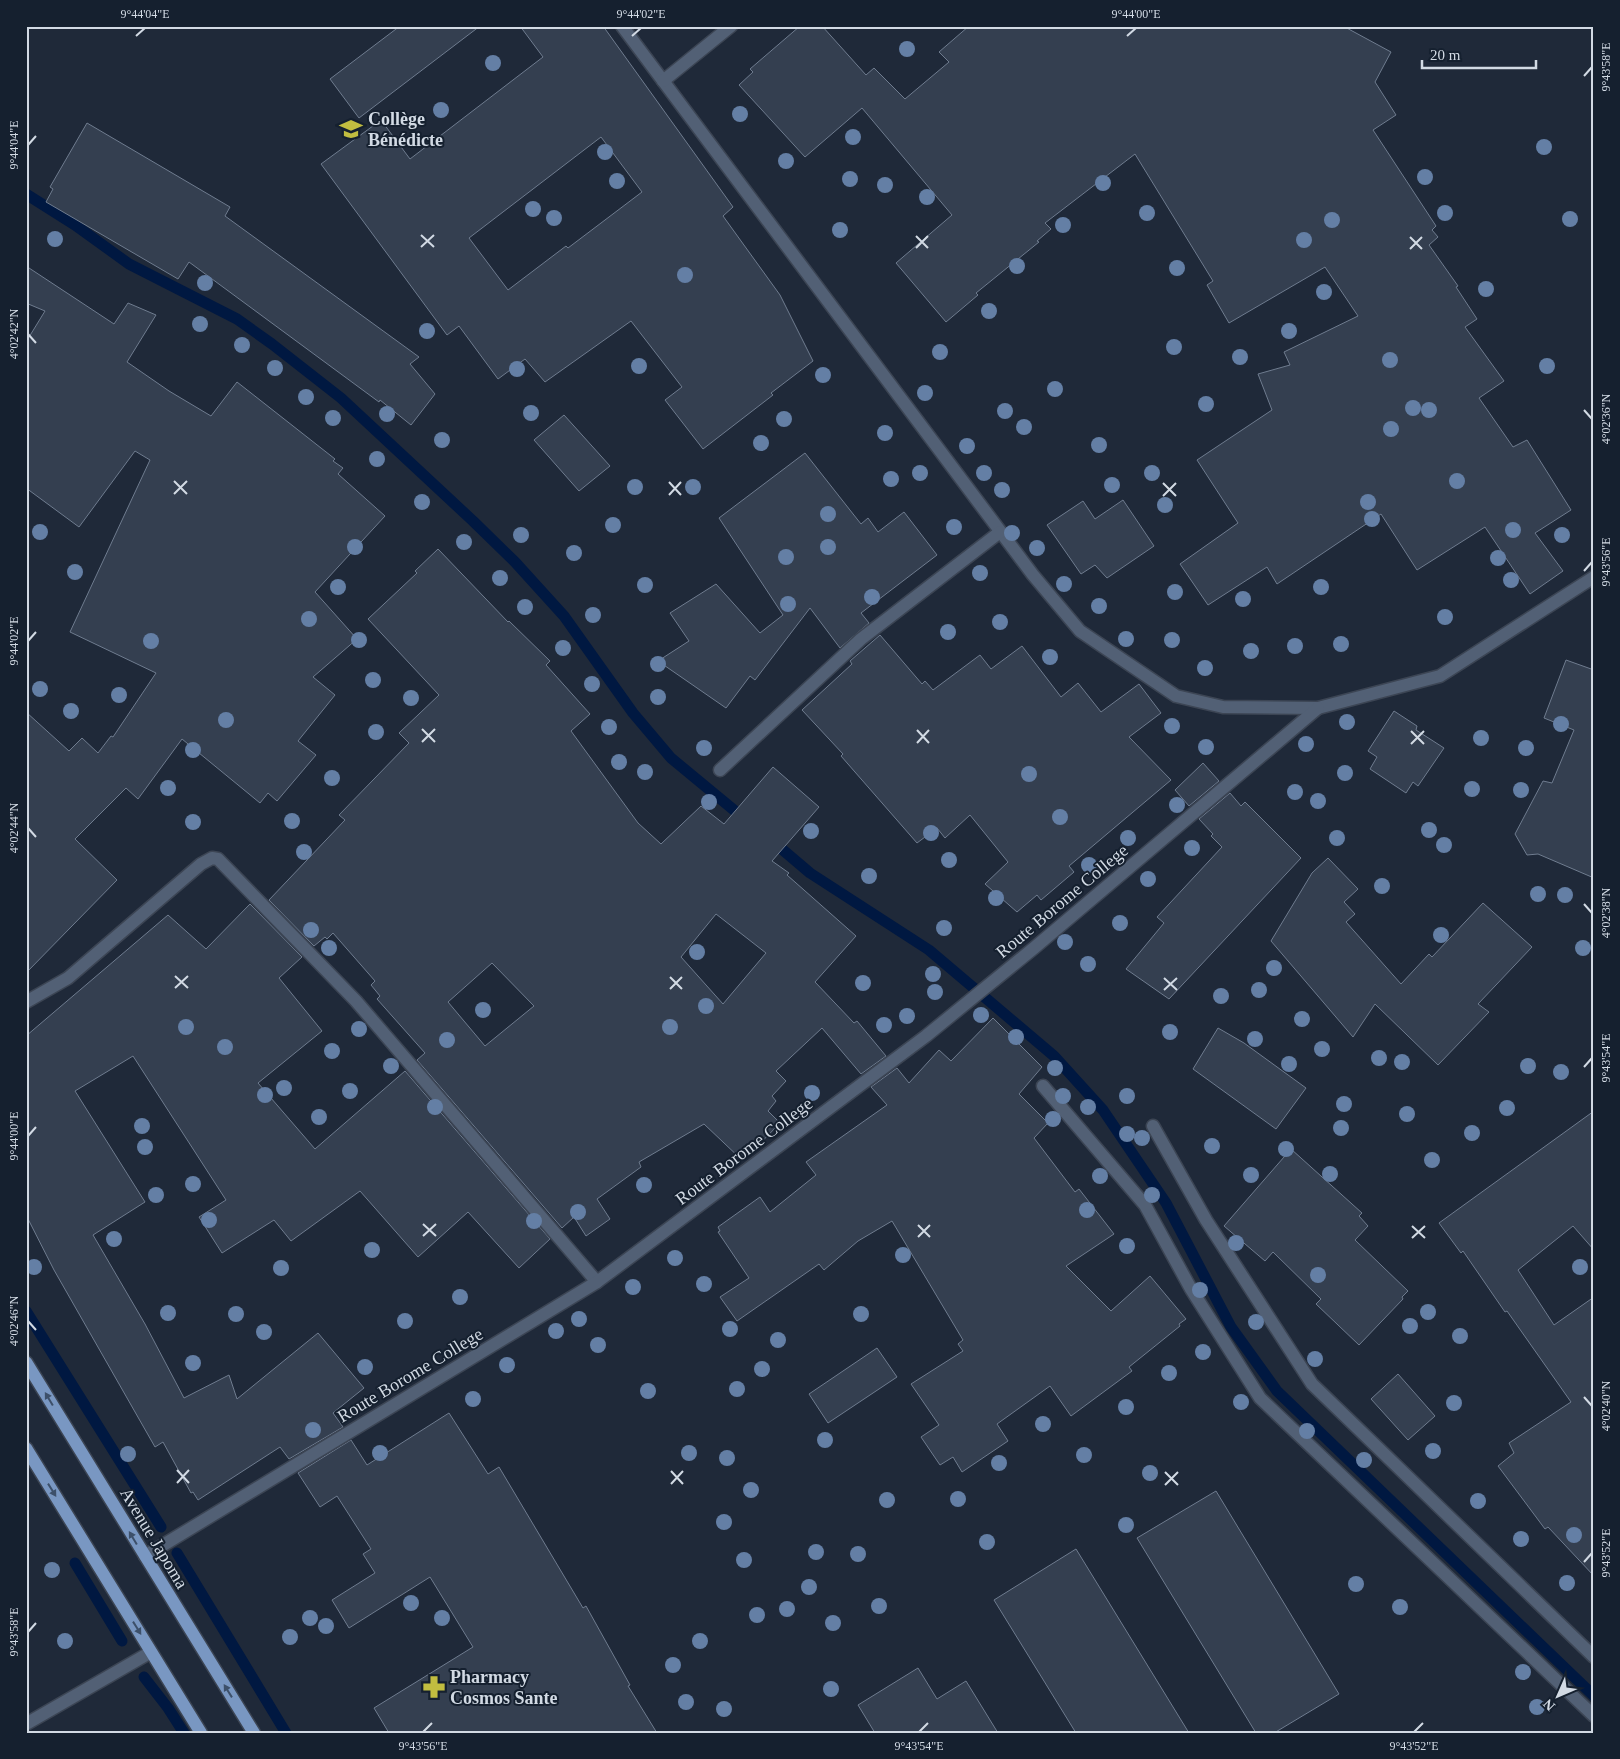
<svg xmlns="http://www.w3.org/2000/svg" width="1620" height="1759" font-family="Georgia,serif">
<rect width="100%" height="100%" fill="#1f2939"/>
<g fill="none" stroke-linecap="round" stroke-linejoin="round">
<!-- stream -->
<g stroke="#001841" stroke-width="11">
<polyline points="26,194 75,225 129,264 237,319 272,344 341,398 473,521 515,562 564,616 633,713 671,758 746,820"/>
<polyline points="770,839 810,873 929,950 1054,1056 1103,1110 1166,1203 1231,1327 1277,1391 1594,1696"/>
<polyline points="26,1311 161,1527"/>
<polyline points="177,1553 286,1733"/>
<polyline points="75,1563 122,1641"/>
<polyline points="144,1677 168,1708 184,1733"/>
</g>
</g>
<!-- building -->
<g fill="#343f50" stroke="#6f7c8f" fill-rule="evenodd">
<polygon points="400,26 480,26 359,118 330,79"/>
<path d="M520,26h83l130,181 -10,9 57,79 33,66 -42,32 2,2 -70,54 -38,-49 17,-13 -51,-66 -86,61 -20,-23 -27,20 -39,-53 -12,9 -126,-171 60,-44 29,39 133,-102zM601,137l41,55 -74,56 -2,-2 -58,44 -39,-52z"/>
<polygon points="800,26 822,26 866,75 874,68 905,99 949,62 939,52 969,26 1343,26 1391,52 1375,82 1396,115 1373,130 1436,226 1432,230 1438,237 1429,245 1458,286 1456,287 1477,319 1465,327 1504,381 1479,398 1513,447 1527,440 1571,510 1535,533 1563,571 1530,594 1485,527 1417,570 1381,514 1277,584 1267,567 1208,605 1180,564 1238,523 1197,460 1272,410 1258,374 1290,365 1284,352 1358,316 1325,267 1229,323 1207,285 1213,281 1135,154 1045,223 1051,229 1037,241 1039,242 976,293 978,295 946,322 896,263 952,215 862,108 805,157 739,85 753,72 750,69"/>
<polygon points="87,123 230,207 225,216 419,357 410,364 435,394 411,425 380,400 379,402 189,262 178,279 46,202 53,189 50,187"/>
<polygon points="26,266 114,324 128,303 156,315 127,362 169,391 211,416 237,382 335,459 333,461 343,468 338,474 385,516 315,592 357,639 313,677 335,695 298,741 316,755 277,801 268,793 260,803 182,739 138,799 126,788 75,839 117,880 26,973 26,712 69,751 82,738 98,753 111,736 113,737 156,673 70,632 150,460 135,451 79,527 26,488 26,342 45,311 26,303"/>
<polygon points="564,415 610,466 579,491 534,440"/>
<polygon points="805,453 861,524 868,518 878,532 904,512 937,555 861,613 869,623 840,648 810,608 755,680 750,676 726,708 658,661 689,641 670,613 716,584 760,633 783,615 719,518"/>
<polygon points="1123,500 1154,546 1107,578 1095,565 1081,574 1047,525 1083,501 1095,519"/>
<path d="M438,549l70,73 1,-1 41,40 -4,4 44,49 -19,17 67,92 23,21 40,-38 23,18 49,-57 46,40 -47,54 17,12 -2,2 69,61 -41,46 39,41 3,-2 29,35 -25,18 -39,-46 -46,43 10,10 -14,15 4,5 -8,10 12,12 -37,38 -39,-37 -65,38 2,5 -44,32 13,20 -24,17 -12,-19 -12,11 -145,-168 8,-7 -48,-54 3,-3 -9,-11 4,-4 -42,-48 -6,6 -2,-2 -11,9 -45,-46 76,-80 -6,-5 70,-72 -10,-10 40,-38 -71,-76 49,-46 -2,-2zM716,914l50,39 -43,51 -42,-47zM492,963l42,43 -49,40 -37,-44z"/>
<polygon points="880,635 922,684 925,681 933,690 980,655 991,669 1022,646 1061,697 1078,683 1101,712 1139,684 1161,713 1129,737 1171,780 1069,866 1074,872 1041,900 1037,895 1017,912 985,884 1008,862 970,815 945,838 937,828 917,843 841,756 843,754 802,710 852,664 850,661"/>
<polygon points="1566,660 1594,670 1594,878 1538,854 1527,855 1515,834 1543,781 1552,783 1574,730 1544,718"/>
<polygon points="1394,711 1417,726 1416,730 1444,748 1418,786 1413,782 1406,793 1370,769 1377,757 1368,751"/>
<polygon points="1203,763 1219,781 1189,806 1175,790"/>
<polygon points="1230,793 1241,806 1245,802 1301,858 1169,999 1126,969 1164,923 1157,917 1222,847 1211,836 1213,834 1199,819"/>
<polygon points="1328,858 1358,889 1344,902 1355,914 1346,922 1401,984 1429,954 1432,957 1483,903 1532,947 1478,1004 1489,1012 1438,1065 1375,1004 1353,1037 1271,941 1312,873"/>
<polygon points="250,904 302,957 279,978 322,1031 258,1083 315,1149 405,1071 550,1239 519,1268 468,1212 418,1257 360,1191 291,1241 274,1220 222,1253 199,1217 226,1200 133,1056 75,1091 145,1202 93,1235 145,1324 184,1398 229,1375 237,1399 318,1333 364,1388 333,1413 343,1427 289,1459 280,1447 198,1500 193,1492 191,1493 163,1442 155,1447 54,1270 26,1215 26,1036 168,915 206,949"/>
<polygon points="993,1018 1042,1067 1019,1094 1048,1123 1034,1138 1075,1192 1079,1189 1114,1234 1066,1266 1111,1311 1150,1276 1186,1319 1179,1324 1180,1326 1129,1367 1132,1371 1071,1416 1050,1386 997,1424 1008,1441 962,1472 953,1457 940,1465 921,1437 939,1425 911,1384 963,1351 958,1344 963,1340 892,1221 858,1241 824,1270 819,1264 737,1321 720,1297 749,1278 718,1232 720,1231 718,1227 760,1197 770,1212 816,1175 806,1162 887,1105 871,1087 897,1068 909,1083 939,1050 951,1061"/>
<polygon points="1218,1028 1244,1043 1306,1088 1276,1129 1193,1069"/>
<polygon points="1594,1111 1594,1250 1573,1226 1518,1270 1554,1325 1594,1297 1594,1576 1548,1527 1545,1529 1498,1466 1514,1453 1509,1443 1571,1402 1507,1311 1505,1312 1463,1251 1461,1253 1439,1223"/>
<polygon points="1291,1149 1362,1213 1359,1216 1368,1226 1355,1240 1408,1291 1402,1297 1403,1299 1359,1345 1316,1304 1321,1299 1273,1252 1265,1261 1224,1226"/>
<polygon points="877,1348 897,1377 828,1423 809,1394"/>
<polygon points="1398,1374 1435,1416 1408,1440 1371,1399"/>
<polygon points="449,1413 488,1474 499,1467 583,1608 586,1606 630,1685 628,1686 657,1733 389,1733 374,1708 473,1647 430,1577 349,1628 332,1600 375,1573 363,1554 371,1549 337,1496 320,1507 298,1473 351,1440 367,1465"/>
<polygon points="1216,1491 1339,1694 1274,1733 1256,1733 1137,1538"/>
<polygon points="1076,1549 1189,1733 1076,1733 994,1600"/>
<polygon points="918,1668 937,1699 966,1681 998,1733 875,1733 858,1705"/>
</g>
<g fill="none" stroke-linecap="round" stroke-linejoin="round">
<defs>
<g id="street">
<polyline points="622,26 1033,575 1080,631 1176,696 1223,707 1318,708 1440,676 1594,577"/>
<polyline points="663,81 731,26"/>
<polyline points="720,770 861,639 1000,532"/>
<polyline points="26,1002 68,978 201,864 212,858 218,859 356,1001 597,1282"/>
<polyline points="1043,1086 1145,1205 1191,1289 1260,1398 1594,1716"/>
<polyline points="1153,1126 1206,1220 1312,1384 1594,1657"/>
<polyline points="145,1556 597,1282 926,1036 1034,948 1318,708"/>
<polyline points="26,1724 151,1652"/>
</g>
<g id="primary">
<polyline points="26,1362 254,1733"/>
<polyline points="26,1448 201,1733"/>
</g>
</defs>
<!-- street casing -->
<use href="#street" stroke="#3c4554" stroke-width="15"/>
<!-- primary casing -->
<use href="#primary" stroke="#3c4554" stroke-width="15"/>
<!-- street -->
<use href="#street" stroke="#526075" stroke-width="12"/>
<!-- primary -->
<use href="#primary" stroke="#7997c2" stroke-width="12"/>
</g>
<!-- trees -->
<g fill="#647fa5">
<circle cx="907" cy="49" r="8"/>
<circle cx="493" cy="63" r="8"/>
<circle cx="441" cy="110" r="8"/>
<circle cx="740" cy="114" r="8"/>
<circle cx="853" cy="137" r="8"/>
<circle cx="1544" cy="147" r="8"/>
<circle cx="605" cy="152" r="8"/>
<circle cx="786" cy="161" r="8"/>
<circle cx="1425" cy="177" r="8"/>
<circle cx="850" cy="179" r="8"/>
<circle cx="617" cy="181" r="8"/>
<circle cx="1103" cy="183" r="8"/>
<circle cx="885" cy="185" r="8"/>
<circle cx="927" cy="197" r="8"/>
<circle cx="533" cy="209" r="8"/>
<circle cx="1147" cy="213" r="8"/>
<circle cx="1445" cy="213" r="8"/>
<circle cx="554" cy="218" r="8"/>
<circle cx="1570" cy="219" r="8"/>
<circle cx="1332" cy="220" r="8"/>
<circle cx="1063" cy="225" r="8"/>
<circle cx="840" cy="230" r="8"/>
<circle cx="55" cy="239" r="8"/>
<circle cx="1304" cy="240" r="8"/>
<circle cx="1017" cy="266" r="8"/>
<circle cx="1177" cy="268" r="8"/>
<circle cx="685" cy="275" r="8"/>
<circle cx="205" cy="283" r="8"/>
<circle cx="1486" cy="289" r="8"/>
<circle cx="1324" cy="292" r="8"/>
<circle cx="989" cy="311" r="8"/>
<circle cx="200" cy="324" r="8"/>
<circle cx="427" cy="331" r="8"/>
<circle cx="1289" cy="331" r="8"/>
<circle cx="242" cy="345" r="8"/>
<circle cx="1174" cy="347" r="8"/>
<circle cx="940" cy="352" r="8"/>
<circle cx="1240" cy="357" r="8"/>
<circle cx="1390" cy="360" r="8"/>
<circle cx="639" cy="366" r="8"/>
<circle cx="1547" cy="366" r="8"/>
<circle cx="275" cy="368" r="8"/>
<circle cx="517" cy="369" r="8"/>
<circle cx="823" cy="375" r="8"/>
<circle cx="1055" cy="389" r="8"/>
<circle cx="925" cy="393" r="8"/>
<circle cx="306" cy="397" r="8"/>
<circle cx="1206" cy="404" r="8"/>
<circle cx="1413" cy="408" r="8"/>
<circle cx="1429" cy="410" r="8"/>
<circle cx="1005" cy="411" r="8"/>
<circle cx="531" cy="413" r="8"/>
<circle cx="387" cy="414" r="8"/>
<circle cx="333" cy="418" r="8"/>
<circle cx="784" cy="419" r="8"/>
<circle cx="1024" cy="427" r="8"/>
<circle cx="1391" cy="429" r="8"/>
<circle cx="885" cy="433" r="8"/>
<circle cx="442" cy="440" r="8"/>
<circle cx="761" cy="443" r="8"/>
<circle cx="1099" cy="445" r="8"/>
<circle cx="967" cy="446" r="8"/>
<circle cx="377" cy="459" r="8"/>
<circle cx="920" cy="473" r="8"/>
<circle cx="984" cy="473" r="8"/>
<circle cx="1152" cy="473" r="8"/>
<circle cx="891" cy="479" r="8"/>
<circle cx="1457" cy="481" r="8"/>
<circle cx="1112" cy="485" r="8"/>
<circle cx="635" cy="487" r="8"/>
<circle cx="693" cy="487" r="8"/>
<circle cx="1002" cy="490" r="8"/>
<circle cx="422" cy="502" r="8"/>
<circle cx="1368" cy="502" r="8"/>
<circle cx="1165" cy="505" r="8"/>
<circle cx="828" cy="514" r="8"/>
<circle cx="1372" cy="519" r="8"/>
<circle cx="613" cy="525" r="8"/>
<circle cx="954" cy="527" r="8"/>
<circle cx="1513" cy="530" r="8"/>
<circle cx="40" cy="532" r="8"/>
<circle cx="1012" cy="533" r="8"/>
<circle cx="521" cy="535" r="8"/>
<circle cx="1562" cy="535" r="8"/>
<circle cx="464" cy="542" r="8"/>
<circle cx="355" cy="547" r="8"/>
<circle cx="828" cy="547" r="8"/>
<circle cx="1037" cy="548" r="8"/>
<circle cx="574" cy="553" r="8"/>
<circle cx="786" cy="557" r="8"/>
<circle cx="1498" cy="558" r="8"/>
<circle cx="75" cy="572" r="8"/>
<circle cx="980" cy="573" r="8"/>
<circle cx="500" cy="578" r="8"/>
<circle cx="1511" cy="580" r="8"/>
<circle cx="1064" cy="584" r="8"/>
<circle cx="645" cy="585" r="8"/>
<circle cx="338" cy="587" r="8"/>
<circle cx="1321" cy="587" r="8"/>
<circle cx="1175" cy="592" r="8"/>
<circle cx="872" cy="597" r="8"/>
<circle cx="1243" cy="599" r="8"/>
<circle cx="788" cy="604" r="8"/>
<circle cx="1099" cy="606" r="8"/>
<circle cx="525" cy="607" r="8"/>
<circle cx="593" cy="615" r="8"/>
<circle cx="1445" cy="617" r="8"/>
<circle cx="309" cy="619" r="8"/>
<circle cx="1000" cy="622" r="8"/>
<circle cx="948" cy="632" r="8"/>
<circle cx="1126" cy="639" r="8"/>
<circle cx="359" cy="640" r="8"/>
<circle cx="1172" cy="640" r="8"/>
<circle cx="151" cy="641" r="8"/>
<circle cx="1341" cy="644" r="8"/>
<circle cx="1295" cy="646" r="8"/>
<circle cx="563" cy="648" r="8"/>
<circle cx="1251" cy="651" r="8"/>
<circle cx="1050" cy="657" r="8"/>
<circle cx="658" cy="664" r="8"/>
<circle cx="1205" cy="668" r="8"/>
<circle cx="373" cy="680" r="8"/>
<circle cx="592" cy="684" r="8"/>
<circle cx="40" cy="689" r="8"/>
<circle cx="119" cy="695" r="8"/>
<circle cx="658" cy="697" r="8"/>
<circle cx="411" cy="698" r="8"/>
<circle cx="71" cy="711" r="8"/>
<circle cx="226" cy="720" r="8"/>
<circle cx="1347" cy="722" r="8"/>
<circle cx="1561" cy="724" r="8"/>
<circle cx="1172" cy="726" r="8"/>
<circle cx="609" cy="727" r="8"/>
<circle cx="376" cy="732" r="8"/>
<circle cx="1481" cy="738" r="8"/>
<circle cx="1306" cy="744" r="8"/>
<circle cx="1206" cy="747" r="8"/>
<circle cx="704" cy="748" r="8"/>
<circle cx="1526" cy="748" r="8"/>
<circle cx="193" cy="750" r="8"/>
<circle cx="619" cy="762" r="8"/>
<circle cx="645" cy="772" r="8"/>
<circle cx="1345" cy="773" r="8"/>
<circle cx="1029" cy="774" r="8"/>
<circle cx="332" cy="778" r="8"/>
<circle cx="168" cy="788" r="8"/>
<circle cx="1472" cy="789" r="8"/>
<circle cx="1521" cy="790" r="8"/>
<circle cx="1295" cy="792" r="8"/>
<circle cx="1318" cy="801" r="8"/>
<circle cx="709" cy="802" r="8"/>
<circle cx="1177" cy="805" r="8"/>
<circle cx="1060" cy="817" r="8"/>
<circle cx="292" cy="821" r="8"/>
<circle cx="193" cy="822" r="8"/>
<circle cx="1429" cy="830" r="8"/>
<circle cx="811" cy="831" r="8"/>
<circle cx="931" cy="833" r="8"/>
<circle cx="1128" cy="838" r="8"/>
<circle cx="1337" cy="838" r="8"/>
<circle cx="1444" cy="845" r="8"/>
<circle cx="1192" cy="848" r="8"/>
<circle cx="304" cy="852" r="8"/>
<circle cx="949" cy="860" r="8"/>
<circle cx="1089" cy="865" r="8"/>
<circle cx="869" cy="876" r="8"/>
<circle cx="1148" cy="879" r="8"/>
<circle cx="1382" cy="886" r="8"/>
<circle cx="1538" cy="894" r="8"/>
<circle cx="1565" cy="895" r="8"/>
<circle cx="996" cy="898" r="8"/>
<circle cx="1120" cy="923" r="8"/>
<circle cx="944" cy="928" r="8"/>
<circle cx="311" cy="930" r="8"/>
<circle cx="1441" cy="935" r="8"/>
<circle cx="1065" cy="942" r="8"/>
<circle cx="329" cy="948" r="8"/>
<circle cx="1583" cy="948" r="8"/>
<circle cx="697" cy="952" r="8"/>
<circle cx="1088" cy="964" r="8"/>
<circle cx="1274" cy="968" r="8"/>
<circle cx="933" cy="974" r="8"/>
<circle cx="863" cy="983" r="8"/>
<circle cx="1259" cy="990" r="8"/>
<circle cx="935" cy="992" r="8"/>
<circle cx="1221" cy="996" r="8"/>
<circle cx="706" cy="1006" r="8"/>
<circle cx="483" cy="1010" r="8"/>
<circle cx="981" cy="1015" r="8"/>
<circle cx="907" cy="1016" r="8"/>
<circle cx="1302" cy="1019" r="8"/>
<circle cx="884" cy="1025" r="8"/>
<circle cx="186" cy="1027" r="8"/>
<circle cx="670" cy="1027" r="8"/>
<circle cx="359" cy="1029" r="8"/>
<circle cx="1170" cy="1032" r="8"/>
<circle cx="1016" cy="1037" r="8"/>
<circle cx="1255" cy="1039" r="8"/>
<circle cx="447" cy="1040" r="8"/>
<circle cx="225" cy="1047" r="8"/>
<circle cx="1322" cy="1049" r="8"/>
<circle cx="332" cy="1051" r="8"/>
<circle cx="1379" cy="1058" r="8"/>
<circle cx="1402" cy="1062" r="8"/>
<circle cx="1289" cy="1064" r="8"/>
<circle cx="391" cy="1066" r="8"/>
<circle cx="1528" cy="1066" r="8"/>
<circle cx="1055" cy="1068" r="8"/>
<circle cx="1561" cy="1072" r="8"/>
<circle cx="284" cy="1088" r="8"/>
<circle cx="350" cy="1091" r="8"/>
<circle cx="812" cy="1093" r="8"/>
<circle cx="265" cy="1095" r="8"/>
<circle cx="1063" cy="1096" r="8"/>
<circle cx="1127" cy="1096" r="8"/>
<circle cx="1344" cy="1104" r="8"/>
<circle cx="435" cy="1107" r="8"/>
<circle cx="1088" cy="1107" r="8"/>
<circle cx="1507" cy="1108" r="8"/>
<circle cx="1407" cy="1114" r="8"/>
<circle cx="319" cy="1117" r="8"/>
<circle cx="1053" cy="1119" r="8"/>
<circle cx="142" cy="1126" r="8"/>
<circle cx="1341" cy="1128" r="8"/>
<circle cx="1472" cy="1133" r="8"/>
<circle cx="1127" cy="1134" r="8"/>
<circle cx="1142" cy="1138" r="8"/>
<circle cx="1212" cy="1146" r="8"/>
<circle cx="145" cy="1147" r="8"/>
<circle cx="1286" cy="1149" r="8"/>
<circle cx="1432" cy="1160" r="8"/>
<circle cx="1330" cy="1174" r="8"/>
<circle cx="1251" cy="1175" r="8"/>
<circle cx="1100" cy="1176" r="8"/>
<circle cx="193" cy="1184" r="8"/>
<circle cx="644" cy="1185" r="8"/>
<circle cx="156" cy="1195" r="8"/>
<circle cx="1152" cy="1195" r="8"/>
<circle cx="1087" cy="1210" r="8"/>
<circle cx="578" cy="1212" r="8"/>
<circle cx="209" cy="1220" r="8"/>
<circle cx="534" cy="1221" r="8"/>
<circle cx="114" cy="1239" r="8"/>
<circle cx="1236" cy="1243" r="8"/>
<circle cx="1127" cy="1246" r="8"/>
<circle cx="372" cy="1250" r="8"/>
<circle cx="903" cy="1255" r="8"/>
<circle cx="675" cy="1258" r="8"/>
<circle cx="34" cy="1267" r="8"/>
<circle cx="1580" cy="1267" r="8"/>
<circle cx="281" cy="1268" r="8"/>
<circle cx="1318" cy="1275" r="8"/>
<circle cx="704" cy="1284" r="8"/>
<circle cx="633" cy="1287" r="8"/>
<circle cx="1200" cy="1290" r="8"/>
<circle cx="460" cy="1297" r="8"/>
<circle cx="1428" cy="1312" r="8"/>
<circle cx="168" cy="1313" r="8"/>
<circle cx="236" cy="1314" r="8"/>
<circle cx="861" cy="1314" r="8"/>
<circle cx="579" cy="1319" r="8"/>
<circle cx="405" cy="1321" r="8"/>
<circle cx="1256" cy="1322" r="8"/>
<circle cx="1410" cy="1326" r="8"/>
<circle cx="730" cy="1329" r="8"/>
<circle cx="556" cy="1331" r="8"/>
<circle cx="264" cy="1332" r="8"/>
<circle cx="1460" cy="1336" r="8"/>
<circle cx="778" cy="1340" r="8"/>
<circle cx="598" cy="1345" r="8"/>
<circle cx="1203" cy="1352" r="8"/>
<circle cx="1315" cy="1359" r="8"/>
<circle cx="193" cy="1363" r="8"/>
<circle cx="507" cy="1365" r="8"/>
<circle cx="365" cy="1367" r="8"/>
<circle cx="762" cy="1369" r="8"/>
<circle cx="1169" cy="1373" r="8"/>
<circle cx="737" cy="1389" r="8"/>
<circle cx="648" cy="1391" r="8"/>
<circle cx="473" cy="1399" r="8"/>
<circle cx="1241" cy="1402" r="8"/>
<circle cx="1454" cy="1403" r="8"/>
<circle cx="1126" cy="1407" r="8"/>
<circle cx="1043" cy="1424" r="8"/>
<circle cx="313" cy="1430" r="8"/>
<circle cx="1307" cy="1431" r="8"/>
<circle cx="825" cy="1440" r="8"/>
<circle cx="1433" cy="1451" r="8"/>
<circle cx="380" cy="1453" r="8"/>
<circle cx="689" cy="1453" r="8"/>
<circle cx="128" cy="1454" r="8"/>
<circle cx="1084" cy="1455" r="8"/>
<circle cx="727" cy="1458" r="8"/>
<circle cx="1364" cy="1460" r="8"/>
<circle cx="999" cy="1463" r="8"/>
<circle cx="1150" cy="1473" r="8"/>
<circle cx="751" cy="1490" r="8"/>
<circle cx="958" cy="1499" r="8"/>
<circle cx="887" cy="1500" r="8"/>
<circle cx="1478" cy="1501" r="8"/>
<circle cx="724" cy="1522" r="8"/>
<circle cx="1126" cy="1525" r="8"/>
<circle cx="1574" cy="1535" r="8"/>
<circle cx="1521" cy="1539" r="8"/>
<circle cx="987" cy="1542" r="8"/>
<circle cx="816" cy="1552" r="8"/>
<circle cx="858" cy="1554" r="8"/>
<circle cx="744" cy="1560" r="8"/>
<circle cx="52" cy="1570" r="8"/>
<circle cx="1567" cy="1583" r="8"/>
<circle cx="1356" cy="1584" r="8"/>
<circle cx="809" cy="1587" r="8"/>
<circle cx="411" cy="1603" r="8"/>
<circle cx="879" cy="1606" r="8"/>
<circle cx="1400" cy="1607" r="8"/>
<circle cx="787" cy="1609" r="8"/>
<circle cx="757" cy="1615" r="8"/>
<circle cx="310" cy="1618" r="8"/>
<circle cx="442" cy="1618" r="8"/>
<circle cx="833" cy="1623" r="8"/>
<circle cx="326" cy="1626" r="8"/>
<circle cx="290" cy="1637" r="8"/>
<circle cx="65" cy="1641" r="8"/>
<circle cx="700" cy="1641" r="8"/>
<circle cx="673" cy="1665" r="8"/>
<circle cx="1523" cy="1672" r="8"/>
<circle cx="831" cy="1689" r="8"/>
<circle cx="686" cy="1702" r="8"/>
<circle cx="1537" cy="1707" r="8"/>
<circle cx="724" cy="1709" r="8"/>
</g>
<!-- one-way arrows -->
<defs><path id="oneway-solid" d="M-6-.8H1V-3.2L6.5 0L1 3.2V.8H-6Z" transform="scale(1.25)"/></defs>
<g fill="#3d506a">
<use href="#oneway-solid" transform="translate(49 1399) rotate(-121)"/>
<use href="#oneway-solid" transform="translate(52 1490) rotate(58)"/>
<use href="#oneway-solid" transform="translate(133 1538) rotate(-121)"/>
<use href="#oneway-solid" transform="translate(137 1628) rotate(58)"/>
<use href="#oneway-solid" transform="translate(228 1691) rotate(-122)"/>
</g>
<!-- ticks -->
<path fill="none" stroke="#d2dae4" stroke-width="2" d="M136,36l9,-8M632,36l9,-8M1127,36l9,-8M1584,76l8,-9M28,145l8,-9M421,235l13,12M916,236l12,12M1410,237l12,12M421,247l13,-12M916,248l12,-12M1410,249l12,-12M28,334l8,9M1584,410l8,9M174,481l13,13M669,482l12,13M1163,483l13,13M174,494l13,-13M669,495l12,-13M1163,496l13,-13M1584,571l8,-9M28,641l8,-9M422,729l13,13M917,730l12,13M1411,731l13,13M422,742l13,-13M917,743l12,-13M1411,744l13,-13M28,828l8,9M1584,904l8,9M175,976l13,12M670,977l12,12M1164,978l13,12M175,988l13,-12M670,989l12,-12M1164,990l13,-12M1584,1067l8,-9M28,1136l8,-9M423,1224l13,12M918,1225l12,12M1412,1226l13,12M423,1236l13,-12M918,1237l12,-12M1412,1238l13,-12M28,1321l8,9M1584,1397l8,9M177,1470l12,13M671,1471l12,13M1165,1472l13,13M177,1483l12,-13M671,1484l12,-13M1165,1485l13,-13M1584,1562l8,-9M28,1632l8,-9M423,1732l9,-9M919,1732l9,-9M1414,1732l9,-9"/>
<!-- icons -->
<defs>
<symbol id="school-bare" viewBox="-9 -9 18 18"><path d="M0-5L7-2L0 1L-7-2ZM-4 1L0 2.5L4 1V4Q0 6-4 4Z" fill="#c1bd40" stroke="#15202f" stroke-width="2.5" paint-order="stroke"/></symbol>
<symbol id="pharmacy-bare" viewBox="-9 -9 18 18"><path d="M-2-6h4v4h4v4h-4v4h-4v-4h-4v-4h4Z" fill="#c1bd40" stroke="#15202f" stroke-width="2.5" paint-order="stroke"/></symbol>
</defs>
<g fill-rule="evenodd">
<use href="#school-bare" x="335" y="113" width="32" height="32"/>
<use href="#pharmacy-bare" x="418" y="1671" width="32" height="32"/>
</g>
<g text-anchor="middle" stroke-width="4" stroke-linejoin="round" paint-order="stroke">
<!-- poi labels -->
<g font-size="18" font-weight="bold" fill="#d2dae4" stroke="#15202f" text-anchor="start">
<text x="368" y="125">Collège<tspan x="368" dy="21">Bénédicte</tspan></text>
<text x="450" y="1683">Pharmacy<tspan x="450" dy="21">Cosmos Sante</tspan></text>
</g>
<!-- street labels -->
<g font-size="18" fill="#d2dae4" stroke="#15202f">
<text transform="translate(1062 901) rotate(-40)" y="6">Route Borome College</text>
<text transform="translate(744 1151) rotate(-37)" y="6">Route Borome College</text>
<text transform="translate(410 1375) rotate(-31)" y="6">Route Borome College</text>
<text transform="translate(154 1538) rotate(59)" y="6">Avenue Japoma</text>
</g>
</g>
<!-- border -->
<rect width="1620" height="1759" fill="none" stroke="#15202f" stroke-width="55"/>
<!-- north arrow -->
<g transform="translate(1558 1696) rotate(225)" stroke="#15202f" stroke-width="4" paint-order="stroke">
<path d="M0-4L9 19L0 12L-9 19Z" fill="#d2dae4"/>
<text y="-8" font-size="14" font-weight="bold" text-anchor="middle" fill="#d2dae4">N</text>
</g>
<!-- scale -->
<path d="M1422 60v8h114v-8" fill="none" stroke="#d2dae4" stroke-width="2.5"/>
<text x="1430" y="60" font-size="15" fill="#d2dae4" stroke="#15202f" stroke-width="4" paint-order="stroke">20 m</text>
<rect x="28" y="28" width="1564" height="1704" fill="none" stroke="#d2dae4" stroke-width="2"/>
<g font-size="12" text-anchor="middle" fill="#d2dae4">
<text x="145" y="18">9°44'04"E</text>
<text x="641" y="18">9°44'02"E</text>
<text x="1136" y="18">9°44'00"E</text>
<text transform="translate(1606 67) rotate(-90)" y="4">9°43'58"E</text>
<text transform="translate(14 145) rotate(-90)" y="4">9°44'04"E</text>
<text transform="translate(14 334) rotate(-90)" y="4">4°02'42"N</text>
<text transform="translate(1606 419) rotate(-90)" y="4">4°02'36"N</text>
<text transform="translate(1606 562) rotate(-90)" y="4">9°43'56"E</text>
<text transform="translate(14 641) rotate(-90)" y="4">9°44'02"E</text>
<text transform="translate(14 828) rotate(-90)" y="4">4°02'44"N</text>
<text transform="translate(1606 913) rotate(-90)" y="4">4°02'38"N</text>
<text transform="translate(1606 1058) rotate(-90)" y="4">9°43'54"E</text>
<text transform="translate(14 1136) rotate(-90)" y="4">9°44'00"E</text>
<text transform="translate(14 1321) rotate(-90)" y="4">4°02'46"N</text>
<text transform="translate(1606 1406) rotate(-90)" y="4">4°02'40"N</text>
<text transform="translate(1606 1553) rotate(-90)" y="4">9°43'52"E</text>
<text transform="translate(14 1632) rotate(-90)" y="4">9°43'58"E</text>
<text x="423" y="1750">9°43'56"E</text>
<text x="919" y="1750">9°43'54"E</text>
<text x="1414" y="1750">9°43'52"E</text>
</g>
</svg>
